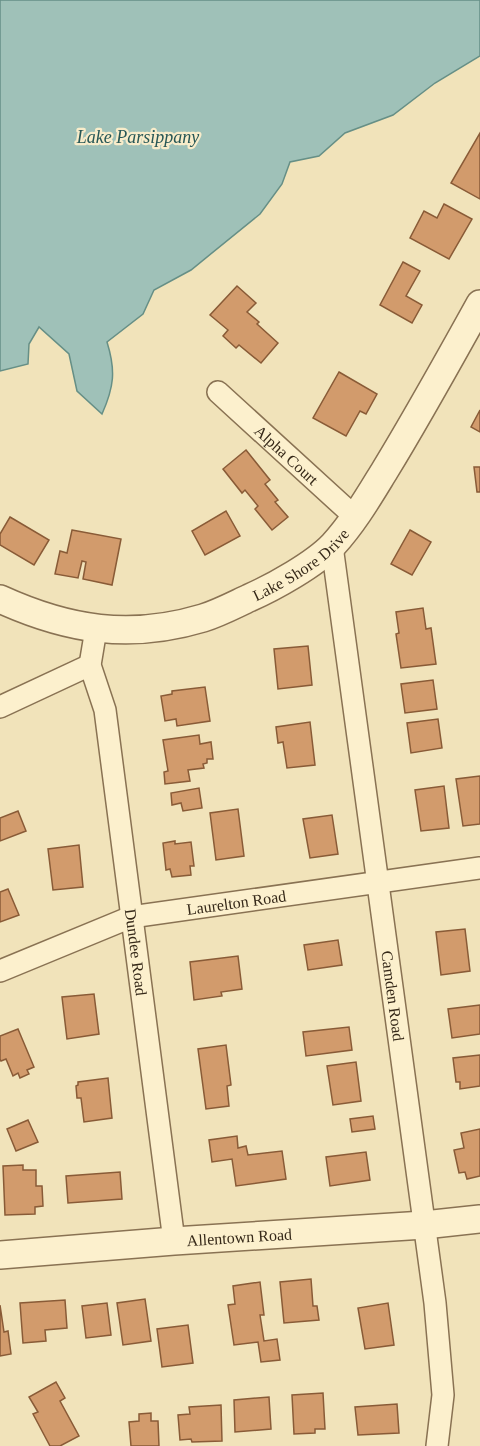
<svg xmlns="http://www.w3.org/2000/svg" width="480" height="1446" font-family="'Times New Roman',serif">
<rect width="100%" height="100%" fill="#f1e3ba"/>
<!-- water -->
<path fill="#9fc1b8" stroke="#668f86" stroke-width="1.5" d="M0,0h480v56l-45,27 -42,32 -48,18 -26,23 -29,6 -8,22 -22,30 -69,56 -37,20 -11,24 -36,28c9,29 7,45 -5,72l-25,-23 -8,-37 -30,-27 -10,17 -1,20 -28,7z"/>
<!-- building -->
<g fill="#d29b6c" stroke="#895b37" stroke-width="1.5">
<polygon points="480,133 480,199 451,183"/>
<polygon points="444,204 472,219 449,259 410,238 424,211 437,218"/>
<polygon points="403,262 420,271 406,296 422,305 412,323 380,305"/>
<polygon points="237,286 256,303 247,312 259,322 257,324 278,343 261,363 239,345 236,348 223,336 228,330 210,315"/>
<polygon points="339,372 377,394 366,414 360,411 346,436 313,418"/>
<polygon points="480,410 480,432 471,427"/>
<polygon points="246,450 270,480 265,484 278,500 275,502 288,517 272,530 255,509 258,506 245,490 242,493 223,469"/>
<polygon points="474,467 480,467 480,492 477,492"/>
<polygon points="226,511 240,536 205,555 192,531"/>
<polygon points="10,517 49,540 34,565 0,545 0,534"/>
<polygon points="72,530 121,539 112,585 83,579 86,562 82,561 78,578 55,574 60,551 67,553"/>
<polygon points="410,530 431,542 412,575 391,564"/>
<polygon points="423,608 426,629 431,628 436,664 401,668 396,634 399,633 396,612"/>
<polygon points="308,646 312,685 278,689 274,649"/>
<polygon points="433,680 437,709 405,713 401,684"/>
<polygon points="205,687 210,721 177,726 176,719 165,721 161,696 172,694 172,691"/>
<polygon points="438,719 442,748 411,753 407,723"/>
<polygon points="310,722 315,765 287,768 283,742 278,743 276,727"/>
<polygon points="199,735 200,744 211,742 213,759 207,759 207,763 203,764 204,768 188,770 190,781 165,784 164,772 168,771 163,740"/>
<polygon points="480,776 480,824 463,826 456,779"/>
<polygon points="444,786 449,828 421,831 415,790"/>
<polygon points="199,788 202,808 183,811 181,803 172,805 171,793"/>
<polygon points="238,809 244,856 216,860 210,813"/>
<polygon points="18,811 26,831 0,841 0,818"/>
<polygon points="332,815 338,854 310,858 303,819"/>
<polygon points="175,841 175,844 191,842 194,866 190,866 191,875 172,877 170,869 166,870 163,843"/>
<polygon points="79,845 83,887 53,890 48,849"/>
<polygon points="8,889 19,915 0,922 0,892"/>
<polygon points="465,929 470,971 441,975 436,932"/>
<polygon points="338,940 342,965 308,970 304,945"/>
<polygon points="238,956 242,989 221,992 222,996 194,1000 190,962"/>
<polygon points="94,994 99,1034 67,1039 62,997"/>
<polygon points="480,1005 480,1034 452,1038 448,1009"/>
<polygon points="349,1027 352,1050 306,1056 303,1032"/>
<polygon points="18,1029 34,1067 27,1070 29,1074 20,1078 18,1073 13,1076 6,1059 1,1061 0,1059 0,1036"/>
<polygon points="226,1045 231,1085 227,1086 229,1106 206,1109 198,1049"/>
<polygon points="480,1055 480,1086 460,1089 460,1082 456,1082 453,1058"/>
<polygon points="356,1062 361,1101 333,1105 327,1066"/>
<polygon points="108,1078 112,1118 84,1122 81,1098 77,1098 76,1086 78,1085 78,1082"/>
<polygon points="373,1116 375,1129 352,1132 350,1119"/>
<polygon points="28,1120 38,1142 16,1151 7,1129"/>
<polygon points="480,1129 480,1176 467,1179 465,1172 459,1173 454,1150 464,1148 461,1133"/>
<polygon points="237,1136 238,1148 246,1146 248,1155 282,1151 286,1179 236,1186 232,1159 212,1162 209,1140"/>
<polygon points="366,1152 370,1180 330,1186 326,1157"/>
<polygon points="23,1165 23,1170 36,1170 36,1186 42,1186 43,1206 35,1207 35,1214 5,1215 3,1166"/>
<polygon points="120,1172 122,1199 68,1203 66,1176"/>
<polygon points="311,1279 313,1306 317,1306 319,1320 284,1323 280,1282"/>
<polygon points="260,1282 264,1315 260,1315 264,1341 277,1339 280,1360 261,1362 258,1342 234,1345 228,1305 235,1304 233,1286"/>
<polygon points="145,1299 151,1341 123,1345 117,1303"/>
<polygon points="65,1300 67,1328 45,1330 46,1341 23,1343 20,1303"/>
<polygon points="107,1303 111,1335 86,1338 82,1306"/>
<polygon points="388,1303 394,1345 365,1349 358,1308"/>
<polygon points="0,1305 4,1332 8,1331 11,1354 0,1356"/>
<polygon points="188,1325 193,1363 162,1367 157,1329"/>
<polygon points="56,1382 65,1398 60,1401 79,1436 60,1446 50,1446 33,1414 38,1412 29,1397"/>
<polygon points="323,1393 325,1429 315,1429 315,1433 294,1434 292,1395"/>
<polygon points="269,1397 271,1429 235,1432 234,1400"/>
<polygon points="397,1404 399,1433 358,1435 355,1407"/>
<polygon points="221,1405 222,1441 192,1442 191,1439 180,1440 178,1415 190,1414 189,1407"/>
<polygon points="151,1413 151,1421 158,1421 159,1446 131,1446 129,1422 139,1421 139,1414"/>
</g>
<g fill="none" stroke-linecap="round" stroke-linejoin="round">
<defs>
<g id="minor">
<path id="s1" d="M218,392l137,125"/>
<path id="s2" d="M332,546l103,757 8,92 -6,51"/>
<path id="s3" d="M96,629l-6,36 15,45 69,531"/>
<polyline points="0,707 90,665"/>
<path id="s4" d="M0,971l131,-54 349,-49"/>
</g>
<g id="tertiary">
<path id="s5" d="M0,599c68,31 130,41 203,19 16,-5 31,-13 46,-20 25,-11 66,-34 84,-53 21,-23 36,-49 52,-75 33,-54 64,-110 95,-166"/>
<path id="s6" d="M0,1255l174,-14 250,-16 56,-6"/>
</g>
</defs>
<!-- minor casing -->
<use href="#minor" stroke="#897253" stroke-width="24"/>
<!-- tertiary casing -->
<use href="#tertiary" stroke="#897253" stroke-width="30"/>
<!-- minor -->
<use href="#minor" stroke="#fcf0cd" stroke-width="21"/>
<!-- tertiary -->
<use href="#tertiary" stroke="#fcf0cd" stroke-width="27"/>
</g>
<g text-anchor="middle" stroke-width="4.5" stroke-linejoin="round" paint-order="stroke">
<!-- street labels -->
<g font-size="16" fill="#362919" stroke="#f8ecca">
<text dy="6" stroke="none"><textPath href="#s1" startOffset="93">Alpha Court</textPath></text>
<text dy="6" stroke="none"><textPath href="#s5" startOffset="321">Lake Shore Drive</textPath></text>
<text dy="6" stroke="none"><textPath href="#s4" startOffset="248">Laurelton Road</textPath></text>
<text dy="6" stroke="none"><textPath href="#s3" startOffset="328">Dundee Road</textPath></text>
<text dy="6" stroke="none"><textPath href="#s2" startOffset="454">Camden Road</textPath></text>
<text dy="6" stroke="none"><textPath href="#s6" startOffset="240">Allentown Road</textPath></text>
</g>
<!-- water labels -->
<g font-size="18" font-style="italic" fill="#275756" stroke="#f8ecca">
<text x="138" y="143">Lake Parsippany</text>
</g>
</g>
</svg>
